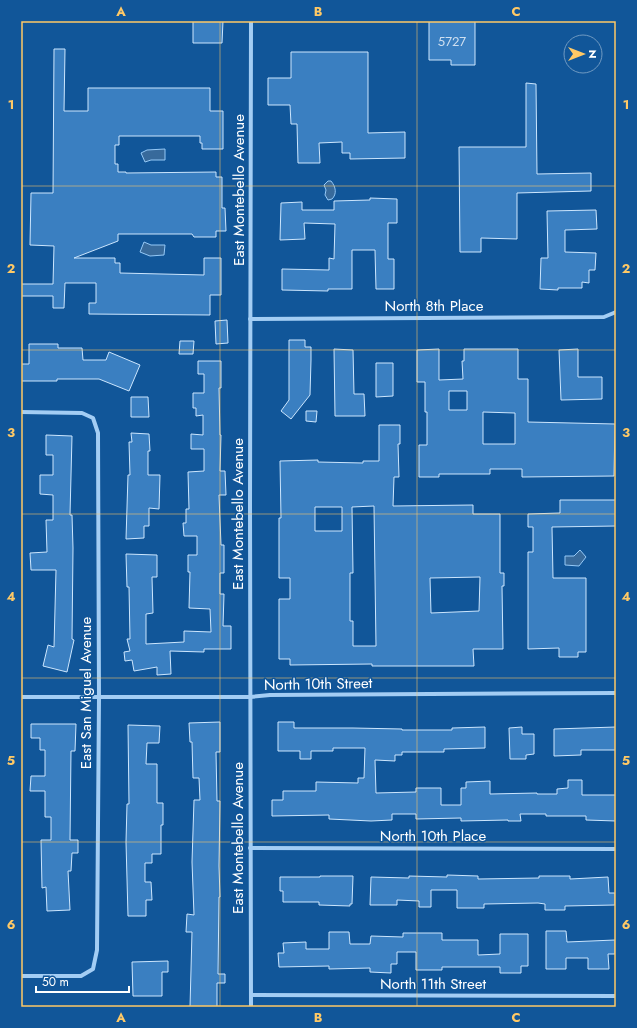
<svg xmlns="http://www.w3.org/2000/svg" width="637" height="1028" font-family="Jost,sans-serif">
<rect width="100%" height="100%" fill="#115699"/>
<!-- water -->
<g fill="#386a9b" stroke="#95c9f7">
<polygon points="165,149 165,160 151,160 145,162 141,153 147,150"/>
<path d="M328,181h3c5,6 6,13 1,18l-4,1 -3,-5 1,-5 -2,-5z"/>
<polygon points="144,242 151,245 165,245 164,255 150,256 140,252"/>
<polygon points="580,550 586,557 579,566 565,565 565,556 574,556"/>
</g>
<!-- building -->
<g fill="#3a7fc1" stroke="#cce6fe" fill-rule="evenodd">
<polygon points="193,21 223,21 222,43 193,43"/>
<polygon points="429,21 475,21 475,65 451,65 451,60 429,60"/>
<polygon points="54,49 65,49 64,111 88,111 88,88 210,88 210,111 223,111 223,149 202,149 202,143 200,143 200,136 119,136 119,145 115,145 115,164 118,164 118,172 126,172 126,173 216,172 216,177 222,177 222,208 225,208 226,231 216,231 216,237 194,237 192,234 118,234 118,241 74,258 115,258 115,263 120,263 120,273 204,275 204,258 221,258 221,295 210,295 210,315 89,314 89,303 96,303 96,283 65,283 64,308 53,308 53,296 21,296 21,284 53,284 54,246 30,245 31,193 53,193"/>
<polygon points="291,52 368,52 368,133 405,132 405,158 350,159 350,153 342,153 342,142 319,143 320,163 298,163 297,124 291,124 290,105 268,105 268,78 291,78"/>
<polygon points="526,83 536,84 537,174 591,173 591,191 517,193 517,239 481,238 481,252 460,252 459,147 526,147"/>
<polygon points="370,198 397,199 397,223 388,223 388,259 394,259 394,289 376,289 375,250 352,250 352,289 328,289 328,291 282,290 282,269 329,270 329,258 334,259 335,224 304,223 305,239 280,240 281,203 302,202 302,210 334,210 334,201 370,200"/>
<polygon points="596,210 597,229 565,230 565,252 596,253 595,270 589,270 589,283 582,282 582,288 558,288 558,290 540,289 541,258 548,258 547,211"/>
<polygon points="227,320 228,343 216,344 215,321"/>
<polygon points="289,340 305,340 305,347 311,347 311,360 310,395 291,419 281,411 289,400"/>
<polygon points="180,341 194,341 193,354 179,354"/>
<polygon points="29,344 58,344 58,348 82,348 83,360 106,360 109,352 140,365 129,391 99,379 57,379 57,381 21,381 21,364 29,364"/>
<polygon points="334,349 353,350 354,394 364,394 365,416 335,416"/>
<path d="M439,349v31l24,-1 -1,-18h2v-12h54v30h10v43l87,2 -1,52 -92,1v-8h-32v5h-51v3h-20v-32h8v-33h-2v-30h-8v-32zM449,391h18v19h-18zM483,412l32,1v31h-32z"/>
<polygon points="578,349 578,377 602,377 602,399 561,400 559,350"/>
<polygon points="198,361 221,361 221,388 219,388 220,435 221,435 220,471 225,471 226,495 219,495 221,545 224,545 224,573 220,573 220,594 224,594 223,626 231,626 231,649 204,649 204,652 170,651 171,674 157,675 157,667 134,671 132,660 125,661 124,652 130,651 127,639 130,639 129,587 127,587 126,554 157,555 157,577 152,577 153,613 146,614 146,644 184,642 184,631 211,632 210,609 189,608 190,572 188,572 188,555 197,555 197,536 184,536 183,523 186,523 186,509 189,509 188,472 204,471 204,449 191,449 191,434 203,435 203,415 196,416 196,408 193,408 193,393 204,393 204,374 198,374"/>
<polygon points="376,363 393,363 393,396 376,397"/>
<polygon points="131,397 148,397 149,417 131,417"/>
<polygon points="306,411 317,411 316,422 306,421"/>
<path d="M379,425h21v19h-2l1,33h-5l-1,29 80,-1v9h27v59h4v13h-2l1,63h-30l1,17h-102v-2l-82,1v-6h-11v-60h11v-21h-11v-60h2l-1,-57 38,-1v2l45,1v-2h16zM374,506l2,140h-23v-25h-3v-48h3l-1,-66zM315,507h27v24h-27zM480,577l-1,34 -48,2 -1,-35z"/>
<polygon points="131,433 149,434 150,451 148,451 148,475 160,475 159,509 149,508 149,526 144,526 144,538 126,539 128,475 130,475 129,442 132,442"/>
<polygon points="46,435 72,436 70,515 72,515 73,548 72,639 74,640 67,672 43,666 48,645 54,647 56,570 31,570 30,553 47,552 46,520 53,520 53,495 40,494 40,475 53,475 53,455 46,455"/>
<polygon points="560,500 616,500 616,526 552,527 553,578 586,578 586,652 578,652 578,657 559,657 559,648 528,649 528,552 533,552 533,527 528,527 528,514 560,513"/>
<polygon points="220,722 220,752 216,752 217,801 220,801 219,866 220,897 219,897 218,974 225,974 225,983 217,983 217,1007 190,1007 192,932 186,932 187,914 194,915 192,862 194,800 200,800 199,778 193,778 192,742 190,742 189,723"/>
<polygon points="278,722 294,722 294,728 353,728 402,729 402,730 452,730 452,728 485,727 485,748 444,749 444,752 402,752 402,755 395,755 395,761 375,760 376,793 416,792 416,788 441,788 441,805 461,805 461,788 466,788 466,782 490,781 490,794 537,793 537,794 557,794 557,789 568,788 568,780 582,780 582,795 616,795 616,821 586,820 586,816 546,816 546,814 520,814 521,821 508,821 508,820 461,821 461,818 416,819 416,814 392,814 392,820 371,821 329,819 329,815 272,816 272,800 283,800 283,791 316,791 316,782 358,783 358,778 364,778 365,748 333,748 333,751 311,751 311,759 300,759 300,751 278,751"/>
<polygon points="31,724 76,724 75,751 71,751 70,840 78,840 78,853 72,853 71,871 68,871 70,910 47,911 46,887 42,888 41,840 51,840 51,817 45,817 45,791 30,791 31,776 45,776 45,750 40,750 40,738 31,738"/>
<polygon points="128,725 160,726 159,743 147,743 146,764 157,764 157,803 163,803 163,825 161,825 161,854 152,854 152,863 145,863 145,882 151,882 152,900 146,900 146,916 128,916 126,842 127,804 129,804"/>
<polygon points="522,727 522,734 534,734 534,754 526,755 526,759 510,759 509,728"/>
<polygon points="616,727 616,750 581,750 581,755 554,756 554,729"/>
<polygon points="447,875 478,876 478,879 539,878 539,876 570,876 570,879 608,877 609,893 615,893 615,905 565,906 565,910 545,910 545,904 538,903 484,904 484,908 457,908 457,890 431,890 431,907 419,907 419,901 397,900 397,905 370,905 371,877 409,878 409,876 447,877"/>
<polygon points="320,876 353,876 352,904 350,904 350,906 319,905 319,902 283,902 283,891 280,891 280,877 320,877"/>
<polygon points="546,931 566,931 567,942 615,940 615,954 608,954 609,969 588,969 588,958 566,958 566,969 546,969"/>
<polygon points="329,932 349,932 350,944 370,944 371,936 403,937 403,933 442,933 442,940 478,940 478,955 500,954 500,934 528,934 528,966 521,966 521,973 500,973 500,967 442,967 442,970 416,970 416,952 397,952 397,964 391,964 391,973 370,972 370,968 329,969 329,966 279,967 278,953 284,953 283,943 306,942 306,949 329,949"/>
<polygon points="168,961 168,972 162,972 162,996 133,996 132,962"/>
</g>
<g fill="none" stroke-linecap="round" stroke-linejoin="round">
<!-- street -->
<g stroke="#a3cdf4" stroke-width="4">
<polyline points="250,319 604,317 616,312"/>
<polyline points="21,412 82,413 93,418 98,433 99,698 97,950 93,969 81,976 21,976"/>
<polyline points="21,697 250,697 270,695 616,693"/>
<polyline points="250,848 616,849"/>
<polyline points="251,995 616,996"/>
<polyline points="251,1007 250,503 251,21"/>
</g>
</g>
<!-- grid -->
<path fill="none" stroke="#ffc966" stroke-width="1" stroke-opacity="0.55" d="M220,21v986M417,21v986M21,186h595M21,350h595M21,514h595M21,678h595M21,842h595"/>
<g text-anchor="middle" stroke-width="3" stroke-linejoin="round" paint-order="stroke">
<!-- number labels -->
<g font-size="13" fill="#cedff0">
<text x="452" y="46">5727</text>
</g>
<!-- street labels -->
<g font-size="15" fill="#fff" stroke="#115699">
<text transform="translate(239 190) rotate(-90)" y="5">East Montebello Avenue</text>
<text x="434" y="311">North 8th Place</text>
<text transform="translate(238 514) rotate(-90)" y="5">East Montebello Avenue</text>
<text transform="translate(318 684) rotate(-1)" y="5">North 10th Street</text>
<text transform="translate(86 693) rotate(-90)" y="5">East San Miguel Avenue</text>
<text x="433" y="841">North 10th Place</text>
<text transform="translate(238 838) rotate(-90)" y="5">East Montebello Avenue</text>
<text x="433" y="989">North 11th Street</text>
</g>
</g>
<!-- border -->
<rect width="637" height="1028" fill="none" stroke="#115699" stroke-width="44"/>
<!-- north arrow -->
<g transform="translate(583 54) rotate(90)"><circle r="19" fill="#115699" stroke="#709ac2"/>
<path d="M0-3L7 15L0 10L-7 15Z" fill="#ffc966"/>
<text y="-6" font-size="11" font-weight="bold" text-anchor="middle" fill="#ffffff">N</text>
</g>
<!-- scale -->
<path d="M36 986v6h93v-6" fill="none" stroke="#ffffff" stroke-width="2"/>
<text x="42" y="986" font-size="12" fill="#ffffff" stroke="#115699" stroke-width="3" paint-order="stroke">50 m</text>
<rect x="22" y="22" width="593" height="984" fill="none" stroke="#ffc966" stroke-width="1.5"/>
<g font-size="13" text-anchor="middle" font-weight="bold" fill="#ffc966">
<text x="121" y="16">A</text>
<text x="318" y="16">B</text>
<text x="516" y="16">C</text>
<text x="11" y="109">1</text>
<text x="626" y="109">1</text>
<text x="11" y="273">2</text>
<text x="626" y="273">2</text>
<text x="11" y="437">3</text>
<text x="626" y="437">3</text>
<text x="11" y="601">4</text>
<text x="626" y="601">4</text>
<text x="11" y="765">5</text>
<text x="626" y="765">5</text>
<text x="11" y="929">6</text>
<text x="626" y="929">6</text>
<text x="121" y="1022">A</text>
<text x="318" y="1022">B</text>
<text x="516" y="1022">C</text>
</g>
</svg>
